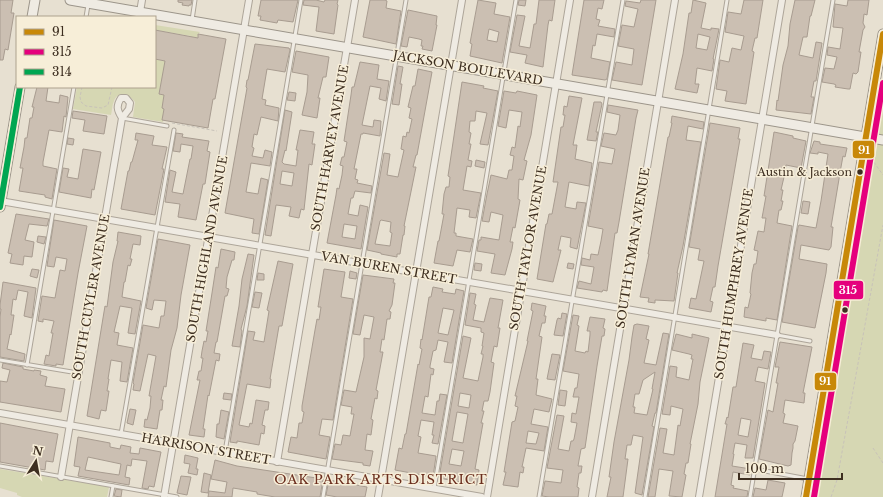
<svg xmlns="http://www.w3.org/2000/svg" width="883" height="497" font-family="'Libre Baskerville',serif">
<rect width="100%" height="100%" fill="#e7e0d1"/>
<!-- green -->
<g fill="#d6d7b3">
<polygon points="155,25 200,32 198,34 196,46 189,45 191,36 155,30"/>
<path d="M155,59l8,2 3,-2 -7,35 5,1v14l-1,13 -30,-5 2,-15c-5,-7 -17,-12 -21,-1 -2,4 -2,10 -3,14l-38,-6 4,-22h78z"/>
<polygon points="883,94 883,497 815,497"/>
<polygon points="0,469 109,487 107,497 22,497 17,495 17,493 0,488"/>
</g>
<!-- building -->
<g fill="#cbbfb2" stroke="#a89c90" fill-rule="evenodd">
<polygon points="0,0 13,0 11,13 14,13 8,50 5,49 3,60 0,60"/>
<polygon points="178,0 192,0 191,5 189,5 189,6 182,5 183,3 178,2"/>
<polygon points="261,0 298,0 293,22 278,20 277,23 260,20 261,16 258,16"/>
<polygon points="304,0 316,0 324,2 325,0 338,0 337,4 338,5 334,34 316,31 319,7 303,5"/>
<polygon points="370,0 385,0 387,1 386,8 401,11 396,44 363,37"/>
<path d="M478,0l18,3 -2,11 16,3 -8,46 -32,-7 2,-12 -2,-1zM489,29l10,3 -2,10 -10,-2z"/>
<polygon points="519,0 526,0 525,6 518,5"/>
<polygon points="539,0 555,0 552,21 549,20 548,25 543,67 525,63 527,55 510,52 517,15 525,16 519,46 530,48 534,24 536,24"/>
<polygon points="584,0 604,0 602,9 598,8 596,19 600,20 598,26 615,29 614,37 597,34 595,46 593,45 591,58 610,62 607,79 605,80 572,75"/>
<polygon points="641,0 656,0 642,85 612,80 616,62 632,65 634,49 618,46 622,25 634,27 638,9 625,6 626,1 640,3"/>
<path d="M693,0l13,3 -5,25 10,2v-2l8,1 -6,30h1l-2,12 -15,-3 -2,16h4l-2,9 -22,-4 8,-35 6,-41h2zM698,34l12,3 -3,13 -11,-2z"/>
<polygon points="744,0 763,0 757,38 755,38 752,51 754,52 746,104 725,101 727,91 716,89 720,60 729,62 732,48 741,50 744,36 725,32 728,12 741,14"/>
<polygon points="795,0 815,0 811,16 810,16 807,37 803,37 799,55 813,58 816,42 822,43 816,81 814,81 811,97 814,97 811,114 776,110 777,100 778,101 783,65 788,46 790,24"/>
<polygon points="848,0 869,0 867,15 864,14 863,23 865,27 863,30 859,52 861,52 858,72 856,74 853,73 850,89 848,89 835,87 836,85 834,84 822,82 825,68 834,69 837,57 827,55 828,47 840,49 843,28 833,27 835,4 847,6"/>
<polygon points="408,10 437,16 436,25 437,25 432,51 422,49 423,46 421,46 422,40 419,39 409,37 407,47 401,46"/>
<polygon points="155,30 198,38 198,34 226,39 215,99 213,99 208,128 162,120 164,109 162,108 164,95 159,94 165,61 155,59"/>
<polygon points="255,44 289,48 290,50 285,72 267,69 262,99 266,100 265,105 279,108 278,121 261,117 257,135 254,134 252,147 254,148 252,156 263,158 265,150 272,152 270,166 251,163 249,175 246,192 258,194 261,178 268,180 259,234 252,233 254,219 225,213 247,88 246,87 247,80 248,80"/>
<polygon points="296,51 329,57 326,77 323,77 318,98 320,98 317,118 302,115 307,92 308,75 292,72"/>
<path d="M360,62l19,3 -2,14 12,2 -3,20 -7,-2 2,-11 -11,-2 -8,39 11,2 1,-7 7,1 -1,15 -17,-3v1h-2l-7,35h3l-2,10 3,1 -1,3 15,3 -1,7 -16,-2 -2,7h-2l-3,16 10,2 2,-11 8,2 -7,42 -34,-6 9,-48 1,-7 2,1 3,-14 1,-9 -3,-1 2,-8h2l3,-15 -3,-1 7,-46 1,-8h2zM344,224l13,2 -2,13 -13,-2z"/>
<polygon points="398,66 403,67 400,84 402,84 399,105 392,104"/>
<path d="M418,69l14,3 -15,83h-1l-3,12h3l-12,59h1l-1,9h-1l-3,19h-3v3l-16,-3v-1l-14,-3 17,-97 6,1 -3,21 11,2 6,-27 -3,-1 2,-13 3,1 1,-5 2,1 3,-14 -3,-1 2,-10 -3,-1 5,-21h2zM381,220l10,2 -1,10 2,1 -2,13 -15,-2 5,-23z"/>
<polygon points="462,82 484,86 483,88 498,91 488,145 480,144 487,113 476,111 475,121 470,121 469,132 471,133 469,144 471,144 468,160 472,161 471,167 467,166 463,190 481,193 476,218 469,217 470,210 457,208 454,233 456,233 456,236 473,239 470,252 457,250 453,266 434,263 438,241 439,241 444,214 442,214 444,194 446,187 449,187 450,177 448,176"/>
<polygon points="37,87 48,87 46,101 59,103 60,95 68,97 66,117 64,116 62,132 49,130 43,162 43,166 57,169 52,199 45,197 45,195 19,191 23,168 20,168 24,147 25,138 27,138 30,118 32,118 34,107 32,107"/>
<polygon points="504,91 516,93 517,91 537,95 531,135 524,160 527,161 523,180 519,179 518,199 520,200 515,228 513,227 510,242 513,242 512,249 505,275 491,273 495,254 477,251 479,240 481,240 481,237 499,240 503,215 491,212 489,222 482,221 487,194 491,175 507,179 509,170 512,170 514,156 510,155 512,147 515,148 518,126 520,127 522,112 509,110 506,128 498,126"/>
<polygon points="289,92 296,93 295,101 287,100"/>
<polygon points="569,96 582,98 573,145 577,145 575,159 592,163 589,186 569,182 565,207 576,209 577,202 586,203 577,249 570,247 571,238 561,236 558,250 561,250 553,282 537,279 546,224 547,224 549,214 552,214 558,182 553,182 561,127 563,127 565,115 563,115 564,106 567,107"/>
<polygon points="594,102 601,102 602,104 596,132 598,132 596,141 587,140"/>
<polygon points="608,105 638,110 636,118 619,222 617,233 615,233 607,291 603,290 602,292 577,288 579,281 591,284 594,267 581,265 582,258 590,260 591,254 598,255 601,241 603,229 588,226 599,162 612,164 615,149 601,146 604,133 616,135 618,130 620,115 607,112"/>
<path d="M285,110l7,2 -6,39 -1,-1 -3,12 2,2 12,2 2,-16h-2l4,-20 14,2 -2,12h3l-3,21 -3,-1 -5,46 -3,-1 -2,9 -10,-2 2,-9 -15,-2 -5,31 -6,-1zM282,171l12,2 -2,13 -12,-2z"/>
<polygon points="73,111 107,116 104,134 83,131 85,120 72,118"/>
<polygon points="672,116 704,122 703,129 688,126 686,140 701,142 683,246 677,273 678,273 674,301 655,300 655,303 648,302 649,298 640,297 649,254 648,254 668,137 669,137 672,123 671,123"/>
<polygon points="710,123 740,128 738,139 740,139 718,266 715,287 713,287 710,301 713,302 711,312 689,308 691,298 696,299 704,261 698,260 700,249 689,247"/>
<polygon points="774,132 793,136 793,138 806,141 801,168 786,165 784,177 781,190 783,190 781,201 783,201 781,210 779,210 777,223 792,226 777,320 766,318 766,321 744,317 745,307 748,308 751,294 750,293 752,273 754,264 756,264 758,251 754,250 758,231 764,232 766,218 762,218 766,196 764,196"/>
<polygon points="136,133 154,136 152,145 167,147 162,169 164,169 155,215 121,209 128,171 129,171 131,162 132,162 138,140 135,140"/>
<polygon points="176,133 183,134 182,137 209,141 207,151 210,152 207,171 205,184 203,184 196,220 178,217 180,204 165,202 170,170 176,172 172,192 183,194 190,159 191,159 193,146 181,144 180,152 173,151"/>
<polygon points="68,138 74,139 73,145 67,144"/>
<polygon points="814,141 820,142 820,144 847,148 845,157 843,156 841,167 831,227 833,227 831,247 829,250 801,245 799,259 827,264 826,273 815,328 782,322 798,227 799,225 816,228 821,201 828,154 818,152 818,154 810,153"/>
<polygon points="83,149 101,152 94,190 92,189 91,198 59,192 63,168 69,169 67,177 78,179"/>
<polygon points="476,160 485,162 484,168 475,166"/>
<polygon points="803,201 810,202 808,214 801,213"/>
<polygon points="16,214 49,219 47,226 29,224 25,240 34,242 32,257 24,256 23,265 10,263 12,254 8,253"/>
<polygon points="54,220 87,226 78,273 63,365 56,364 56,366 44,364 46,355 49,356 53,333 51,333 54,321 43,319 43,322 38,321 42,296 55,298 60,270 65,271 67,259 56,257 54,267 47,266"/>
<polygon points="118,232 141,236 140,245 133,244 130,259 132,259 130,266 128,265 125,282 124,282 122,297 141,301 135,334 128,333 132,308 120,306 114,332 119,333 117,345 133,348 127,382 120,381 122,362 111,360 108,379 109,379 107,391 109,391 106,411 101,410 99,419 87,416 103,318 105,306 107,307 113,262 118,241 117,241"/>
<polygon points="38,236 46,237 44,244 37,242"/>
<polygon points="158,239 190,245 181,295 177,328 171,350 166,387 164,386 161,400 163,400 162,410 160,410 157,429 144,427 145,419 147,420 150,408 151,396 149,396 156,356 148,354 140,391 133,390 134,384 133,383 143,325 159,328 161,316 164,316 166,301 154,300 152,310 146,308"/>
<polygon points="221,249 235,252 234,260 232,260 227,277 226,288 229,289 227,296 225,296 217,342 216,342 214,353 220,354 219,361 216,360 209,396 208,395 203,429 205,429 204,437 189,435 200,380 197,380 199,371 201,371 203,358 201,358 202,351 204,341 206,342 208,331 206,331 212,293 216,267 218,268"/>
<polygon points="248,254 254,255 247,306 241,329 242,331 240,347 232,346 239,306 242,279"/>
<polygon points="278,261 293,264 282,326 279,326 270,379 271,379 270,388 247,384 239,425 249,427 250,423 252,424 256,400 269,402 268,410 265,410 262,425 265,426 264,434 261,433 259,445 237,441 237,443 230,442 248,331 255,332 253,340 264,342 269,311 267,310"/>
<polygon points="475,263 482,264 481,271 474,270"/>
<polygon points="568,263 574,264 573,269 567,268"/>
<polygon points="32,269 39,270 37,278 30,276"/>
<polygon points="324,269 345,272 341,297 353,299 333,420 322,419 319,435 330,437 326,459 288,452 291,437 297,438 299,423 302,423 304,412 302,411 302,406 315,330 317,319 319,320 321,307 318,307"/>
<polygon points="350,271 357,273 356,279 349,278"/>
<polygon points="258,273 264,274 264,280 257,280"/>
<polygon points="363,275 394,279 393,283 395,283 392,305 389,311 391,312 390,319 387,319 384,340 382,339 380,352 383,352 376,390 378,391 377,399 375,398 371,419 373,420 371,435 367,434 365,450 373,451 370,466 363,465 363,463 332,459 335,444 341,445 343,435 350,436 354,414 351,414 352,407 341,405 344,390 356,392 364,357 364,338 370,339 374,317 364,315 360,335 353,334"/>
<polygon points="3,282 36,288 32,318 24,316 28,292 18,290 16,300 13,299 11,315 14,315 11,335 10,334 7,349 25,354 24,361 0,357 0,317 1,309 0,309 0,305"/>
<path d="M433,287l10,2 -1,3 13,2 1,-5 8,2 -12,72 -8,-1 4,-20 -10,-2 -2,10 -3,1 -3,15v2l4,1 -1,6 -2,-1 -3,23 -3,-1 -3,17 13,2 2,-14h2l1,-7 7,1 -9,49 -6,-1 2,-8h-2l2,-13 -13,-2 -3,16 3,1 -3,16 18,3 -3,21 -38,-7 4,-22 3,1 3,-15h1l12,-70 1,1 3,-16 -2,-1 1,-9 1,1 7,-43h2zM443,308l11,2 -6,25 -10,-2z"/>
<polygon points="255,292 262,293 259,308 252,307"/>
<path d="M470,293l6,1 -2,10 2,1 -3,15 11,2 6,-24 13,2 -5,28h2l-3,19 -3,-1 -3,16 3,1 -4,29 -2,9h-4l-2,10h2l-3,12h2l-8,46 4,1 -2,15 -38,-7 24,-142 8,2 -8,40 15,3 5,-24v-3h-2l2,-8h-1l2,-13 -3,-1v-4l-16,-3zM460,393l11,2 -2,13 -11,-2zM457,412l11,2 -5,29 -11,-2zM452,449l12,2 -3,15 -12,-2z"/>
<path d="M532,303l14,3 -2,10h2l-1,7h-3l-3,13 3,1 -6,42h2l-2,16 16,4 -3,13 -15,-3 -3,15 17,3 -4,24 -18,-3 -4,19h2l-1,6 -3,-1 -2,15 -15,-2 3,-13h-2l8,-50 3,-1 3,-14 -3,-1 2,-10h-2l13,-55h-1l6,-30 -2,-1zM528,431l11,2 -3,11 -10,-1z"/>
<polygon points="562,313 567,314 563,336 554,335 557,320 558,318 561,319"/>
<polygon points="573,315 579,316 577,325 579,326 575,351 585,353 586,351 588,352 590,335 590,331 587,331 590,317 605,319 603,328 605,329 604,336 602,336 597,366 585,448 581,449 578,466 582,466 581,473 579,473 577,487 579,488 578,497 549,497 542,496 545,481 561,483 563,470 547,468 557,415 564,416 558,449 569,451 571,441 573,441 574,439 577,423 571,422 572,413 576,414 579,397 573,397 575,388 577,388 579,374 563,371"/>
<path d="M637,324l12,2 -3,13 3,1 -5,23 12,2 7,-32 6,1 -13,79h-1l-3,13 2,1 -12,68 -7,-2 8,-56 -10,-2 -2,10h-4l-2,14h3l-5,38h-16l4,-20h-2l5,-35 15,-82 3,-23 2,-12zM655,372l-3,17h1l-6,26 -13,-2 1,-6h-2l2,-13h4l4,-14z"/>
<polygon points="676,334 692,338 692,334 709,338 700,382 698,404 690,444 691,444 688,463 686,463 684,474 686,475 682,497 669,496 673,471 659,469 655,497 648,497 660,428 667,429 663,453 674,455 678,425 680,426 683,409 671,406 670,415 662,414 670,366 677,367 676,377 689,380 693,359 691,359 692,355 689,354 672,350"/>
<polygon points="780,342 812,347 803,393 805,393 804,403 785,400 783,413 785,414 783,423 798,426 795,441 793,444 793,448 792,453 791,465 788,466 759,459 768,410 773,412 778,383 776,383 779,367 775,367"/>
<path d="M743,343l11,2 -3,13 11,2 2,-9 7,1 -3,17 -10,-2 -3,14 10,2 -12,75h-8l2,-13 -12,-2 -2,11h1l-2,12 19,3 -1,6 -17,-3 -2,13 3,1 -1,2 15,3 -1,6h-32l12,-73h-2l2,-7 1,1 5,-31h3zM741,418l10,2 -3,17 -10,-2z"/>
<polygon points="552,354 560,355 555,380 547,379"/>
<polygon points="3,363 23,367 23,369 34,371 34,370 41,371 40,375 47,377 45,386 65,389 61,412 0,402 0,381 7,382 10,370 2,368"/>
<polygon points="560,390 567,391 565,406 558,405"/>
<polygon points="224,393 232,394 231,400 223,399"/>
<polygon points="130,409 136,410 133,425 127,423"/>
<polygon points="221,410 229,412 224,439 216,437 217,424 219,424"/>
<polygon points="0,423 58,434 53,462 46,461 45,470 0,462"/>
<path d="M78,437l32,6v4l10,2 1,-4 10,2 -1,6 9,1 1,-6 21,4 -7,35 -5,-1 -1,3 -6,-1 5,-27 -15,-2 -1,7 -4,-1 -2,12 5,1 -1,7 -51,-9 2,-9 -6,-1zM88,457l33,7 -2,11 -34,-5z"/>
<polygon points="185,455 198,458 196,469 198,469 197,475 188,473 190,464 184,463"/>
<polygon points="215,460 237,466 323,479 320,497 275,497 257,494 257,492 233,488 232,497 208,497 209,491 225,493 227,482 211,479"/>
<polygon points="204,473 211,475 208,493 201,492"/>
<polygon points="181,476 191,477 187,495 177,493"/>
<polygon points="329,480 367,487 365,497 337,497 326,495"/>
<polygon points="768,480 785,483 782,497 753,497 755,488 766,490"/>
<polygon points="116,489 122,490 121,497 114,496"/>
</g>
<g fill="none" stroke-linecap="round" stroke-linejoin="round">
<defs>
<g id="lane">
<polyline points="86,17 88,5"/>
<polyline points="192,20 195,0"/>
<polyline points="122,118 167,126"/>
<polyline points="777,335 810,341"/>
<polyline points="0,360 78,373"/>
<polyline points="27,365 74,87"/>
<polyline points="121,434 174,130"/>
<polyline points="225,452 301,0"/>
<polyline points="0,466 177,497"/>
<polyline points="760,470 808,479"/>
<polyline points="434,489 516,0"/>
<polyline points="111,497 113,486"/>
<polyline points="323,497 406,0"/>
<polyline points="539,497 623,0"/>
<polyline points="645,497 727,0"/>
<polyline points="750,497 833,0"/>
</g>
<g id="street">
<polyline points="140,12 142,0"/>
<polyline points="0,201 777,335"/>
<polyline points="0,413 482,497"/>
<polyline points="277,462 355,0"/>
<path d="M61,477l61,-359 7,-9 1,-6 -4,-5h-5c-5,8 -4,12 1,20"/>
<polyline points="164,497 249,0"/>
<polyline points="378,497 462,0"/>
<polyline points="487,497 570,0"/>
<polyline points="592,497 675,0"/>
<polyline points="699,497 782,0"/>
</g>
<g id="secondary">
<polyline points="70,0 883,140"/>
<polyline points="32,17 35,0"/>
<polyline points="0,207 20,87"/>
<polyline points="806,497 883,34"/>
</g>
</defs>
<!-- lane casing -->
<use href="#lane" stroke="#ada599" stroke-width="5"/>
<!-- street casing -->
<use href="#street" stroke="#ada599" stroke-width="8"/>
<!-- secondary casing -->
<use href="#secondary" stroke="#9c958a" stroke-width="11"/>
<!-- path -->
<g stroke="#c8c2b9" stroke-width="1" stroke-dasharray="3 2" stroke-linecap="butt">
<polyline points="82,87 80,97 81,102 86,106 102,108 108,105 112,87"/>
<polyline points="172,123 217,131"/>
<polyline points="871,158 883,175"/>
<polyline points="873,448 883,463"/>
<polyline points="831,497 837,480 883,225"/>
</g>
<!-- lane -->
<use href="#lane" stroke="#efebe3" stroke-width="3"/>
<!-- street -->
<use href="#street" stroke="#efebe3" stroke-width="6"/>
<!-- secondary -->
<use href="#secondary" stroke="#efebe3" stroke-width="9"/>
<defs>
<polyline id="bus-1" points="806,497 883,34"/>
<polyline id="bus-2" points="814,497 883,83"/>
<polyline id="bus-3" points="0,207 20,87"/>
</defs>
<!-- bus-1 casing -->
<use href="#bus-1" stroke="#f7eed8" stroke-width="9"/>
<!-- bus-2 casing -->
<use href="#bus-2" stroke="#f7eed8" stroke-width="9"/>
<!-- bus-3 casing -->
<use href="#bus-3" stroke="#f7eed8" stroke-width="9"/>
<!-- bus-1 -->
<use href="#bus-1" stroke="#c88808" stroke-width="6"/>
<!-- bus-2 -->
<use href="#bus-2" stroke="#e5007d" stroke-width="6"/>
<!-- bus-3 -->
<use href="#bus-3" stroke="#00a651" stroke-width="6"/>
</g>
<!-- markers -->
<g fill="#3d2e20" stroke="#f7eed8" stroke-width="1.5">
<circle cx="860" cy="172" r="3.5"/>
<circle cx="845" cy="310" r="3.5"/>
</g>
<g text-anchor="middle" stroke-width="3" stroke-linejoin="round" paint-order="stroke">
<!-- bus labels -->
<g font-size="11" fill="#3d2e20" stroke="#f7eed8" text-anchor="end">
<text x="852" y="176">Austin &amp; Jackson</text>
</g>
<!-- street labels -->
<g font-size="12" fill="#3d2e20" stroke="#f7eed8">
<text transform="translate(468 68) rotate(10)" y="4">JACKSON BOULEVARD</text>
<text transform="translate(330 148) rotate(-80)" y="4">SOUTH HARVEY AVENUE</text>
<text transform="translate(528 248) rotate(-80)" y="4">SOUTH TAYLOR AVENUE</text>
<text transform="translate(633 248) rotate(-81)" y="4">SOUTH LYMAN AVENUE</text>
<text transform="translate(207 249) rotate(-80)" y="4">SOUTH HIGHLAND AVENUE</text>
<text transform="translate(389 268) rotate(10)" y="4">VAN BUREN STREET</text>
<text transform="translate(734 284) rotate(-81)" y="4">SOUTH HUMPHREY AVENUE</text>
<text transform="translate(91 297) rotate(-80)" y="4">SOUTH CUYLER AVENUE</text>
<text transform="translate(206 449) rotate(10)" y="4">HARRISON STREET</text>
</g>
<!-- neighbourhood labels -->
<g font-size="13" letter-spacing="1" fill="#6b2e1e" stroke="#f7eed8">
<text x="381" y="484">OAK PARK ARTS DISTRICT</text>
</g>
</g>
<g stroke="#f7eed8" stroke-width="1.5">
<rect x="852" y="140" width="23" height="19" rx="4" fill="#c88808"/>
<rect x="833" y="280" width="31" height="20" rx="4" fill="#e5007d"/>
<rect x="814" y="372" width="23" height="19" rx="4" fill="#c88808"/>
</g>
<g font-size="11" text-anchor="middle" font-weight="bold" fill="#fff">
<text x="864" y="154">91</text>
<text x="848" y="294">315</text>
<text x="825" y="385">91</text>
</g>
<!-- legend -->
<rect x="16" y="16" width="140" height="72" fill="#f7eed8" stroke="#ada18e"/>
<rect x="24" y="29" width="20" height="6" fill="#c88808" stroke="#ada18e"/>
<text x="52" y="36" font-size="12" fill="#3d2e20">91</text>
<rect x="24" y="49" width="20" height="6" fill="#e5007d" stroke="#ada18e"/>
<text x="52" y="56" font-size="12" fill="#3d2e20">315</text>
<rect x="24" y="69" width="20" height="6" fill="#00a651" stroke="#ada18e"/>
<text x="52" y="76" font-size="12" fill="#3d2e20">314</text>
<!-- north arrow -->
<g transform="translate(36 461) rotate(11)" stroke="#f7eed8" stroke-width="3" paint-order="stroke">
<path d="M0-3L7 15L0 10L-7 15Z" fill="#3d2e20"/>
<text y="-6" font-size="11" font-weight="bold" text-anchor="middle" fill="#3d2e20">N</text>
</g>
<!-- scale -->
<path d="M739 473v6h103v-6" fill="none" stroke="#3d2e20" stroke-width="2"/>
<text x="745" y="473" font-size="12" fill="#3d2e20" stroke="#f7eed8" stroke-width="3" paint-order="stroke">100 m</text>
</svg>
